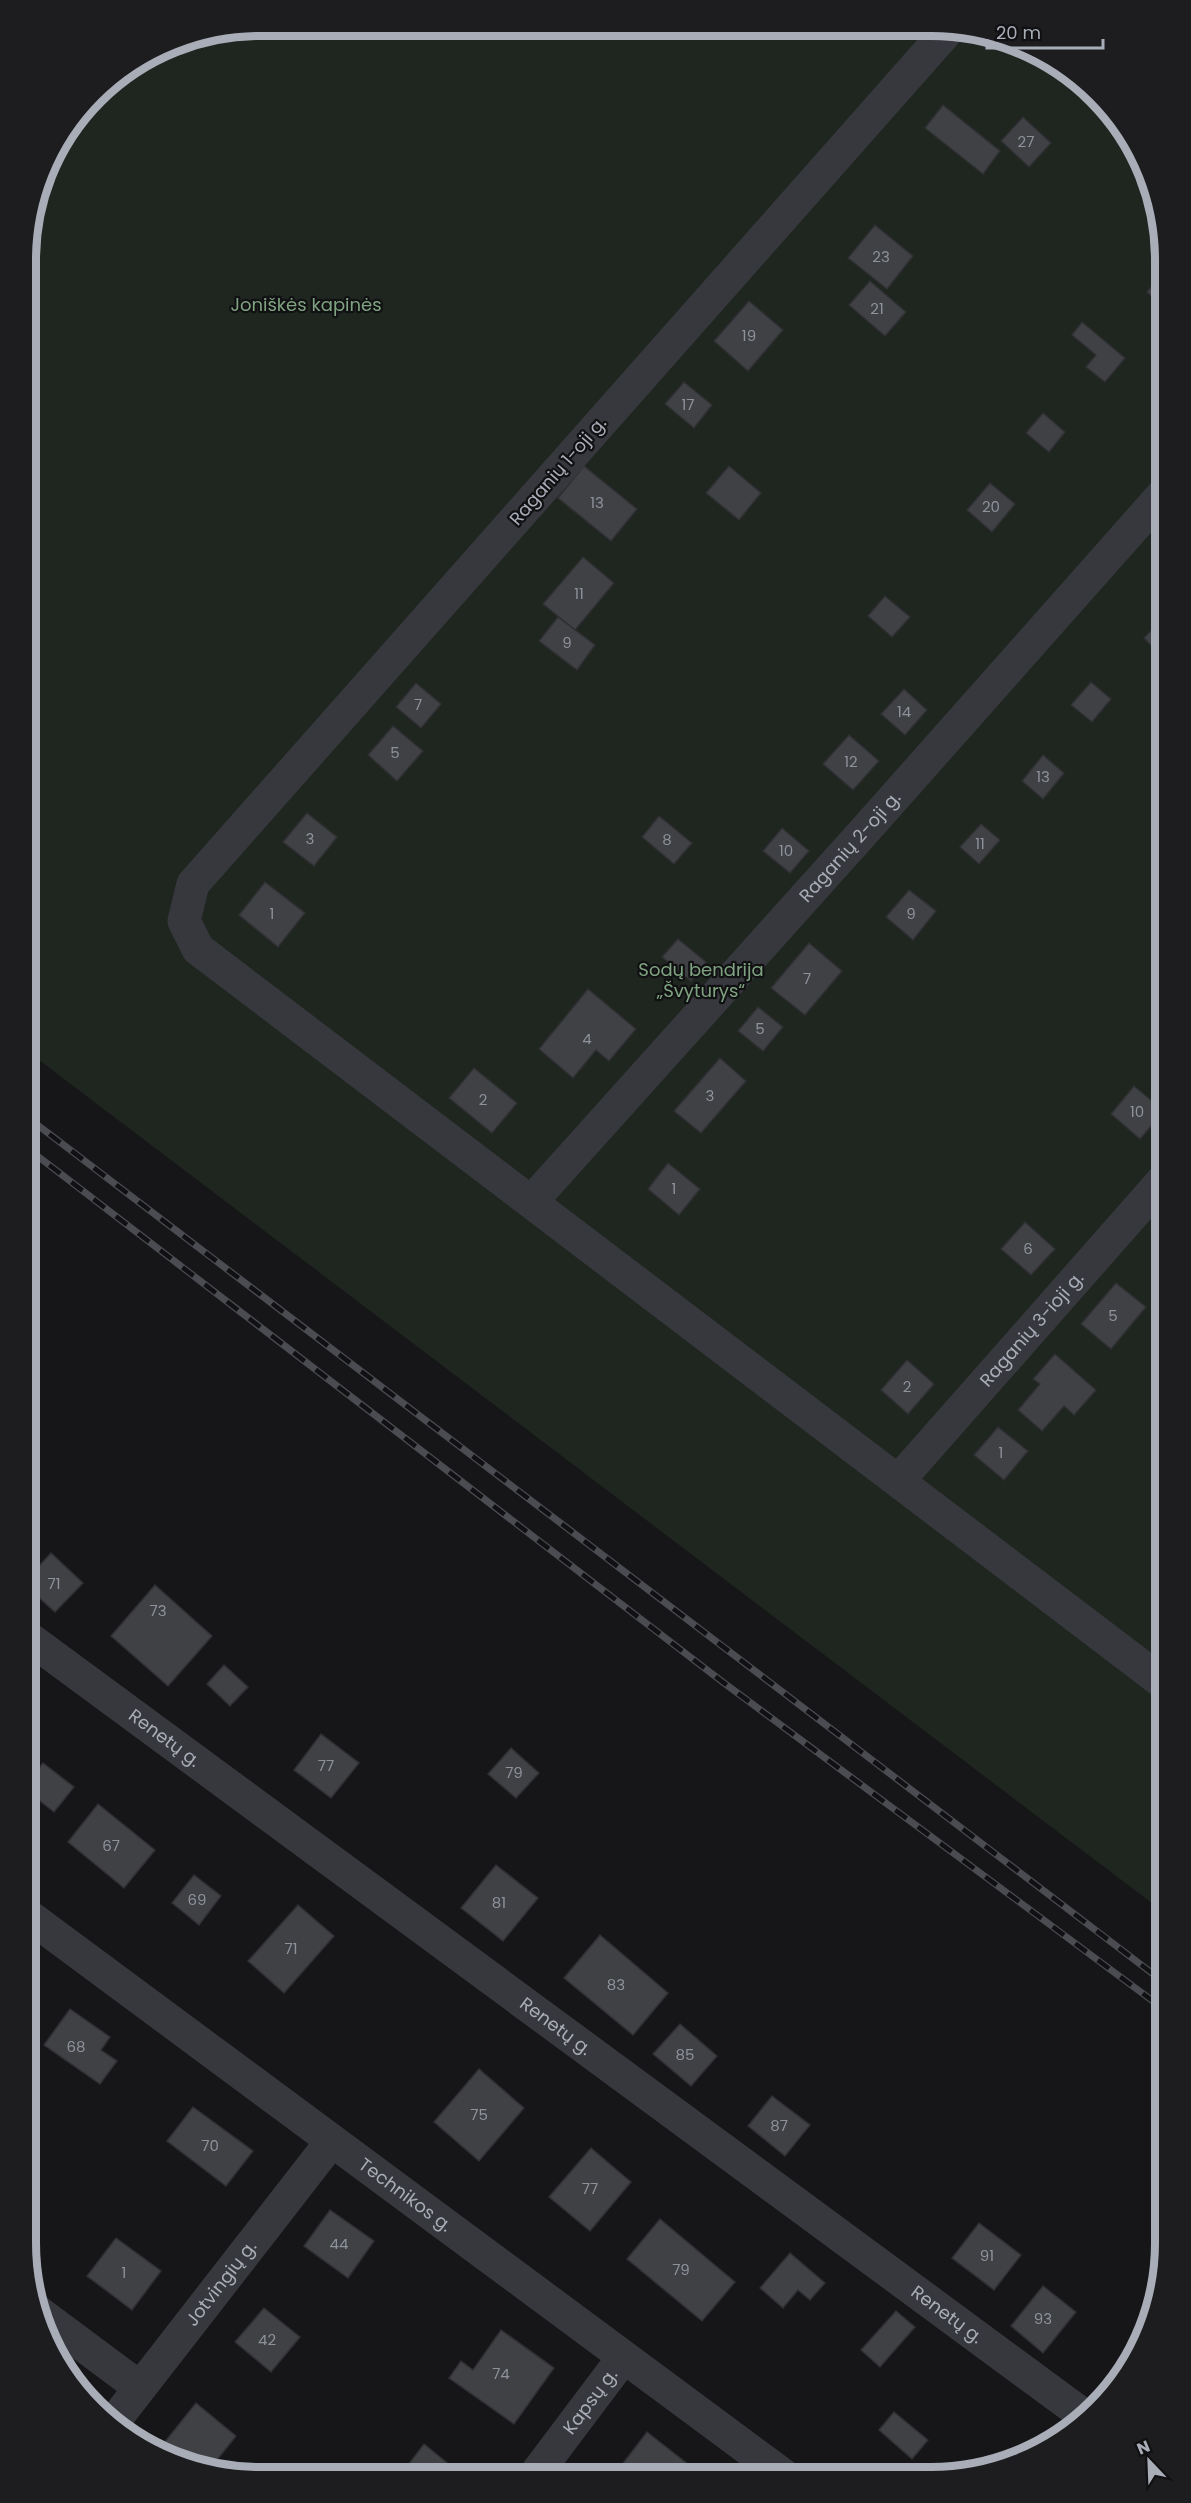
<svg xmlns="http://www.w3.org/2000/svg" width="1191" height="2503" font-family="Poppins,sans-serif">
<rect width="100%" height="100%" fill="#161618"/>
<!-- green -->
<polygon fill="#1e261f" points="260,26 977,30 1035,50 1086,84 1134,142 1157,199 1165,260 1165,1913 27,1051 27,230 50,156 105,84 170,43"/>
<!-- building -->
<g fill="#404145" stroke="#303034" stroke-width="1.5">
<polygon points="943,105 1000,151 983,174 925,128"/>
<polygon points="1023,117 1051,143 1029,167 1001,141"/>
<polygon points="875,225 913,256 887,289 848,258"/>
<polygon points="1163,273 1165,275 1165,308 1147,292"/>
<polygon points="870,281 906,312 885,336 849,305"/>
<polygon points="749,301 783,330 748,371 714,341"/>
<polygon points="1082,322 1125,358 1105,382 1086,367 1096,355 1072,335"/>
<polygon points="684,382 712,405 694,428 665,404"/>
<polygon points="1043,413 1065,432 1049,452 1026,433"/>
<polygon points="584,466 637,509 611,541 558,498"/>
<polygon points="729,466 761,493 739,520 706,493"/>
<polygon points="990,483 1015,504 992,532 967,510"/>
<polygon points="583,557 614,583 575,630 543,604"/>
<polygon points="885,596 910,617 892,637 868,616"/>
<polygon points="558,617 595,645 577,670 539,641"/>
<polygon points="1165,617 1165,649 1160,654 1144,638"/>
<polygon points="1091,682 1111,699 1092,722 1071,705"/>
<polygon points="416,683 441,704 421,728 396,707"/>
<polygon points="904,689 927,710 905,735 881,714"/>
<polygon points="393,726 423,751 397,781 368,755"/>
<polygon points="849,735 879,761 853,790 823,764"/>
<polygon points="1043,755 1064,773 1043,799 1022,781"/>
<polygon points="307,813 337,837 314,866 283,842"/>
<polygon points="659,816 692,843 674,864 642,837"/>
<polygon points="981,824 1000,840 979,864 960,847"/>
<polygon points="782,828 809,851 790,873 763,851"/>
<polygon points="265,882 305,913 278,947 239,915"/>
<polygon points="909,890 936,911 913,940 886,917"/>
<polygon points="678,939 706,962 691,981 662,957"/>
<polygon points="809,943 842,971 805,1015 771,988"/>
<polygon points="588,989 636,1029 609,1061 596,1050 573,1078 539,1049"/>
<polygon points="758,1007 783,1027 763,1051 738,1031"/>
<polygon points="720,1058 746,1081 701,1133 674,1111"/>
<polygon points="474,1068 517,1103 492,1133 449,1098"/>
<polygon points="1134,1086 1164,1111 1140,1139 1111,1114"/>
<polygon points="668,1163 700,1189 679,1215 648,1189"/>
<polygon points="1025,1222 1055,1249 1031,1275 1001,1249"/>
<polygon points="1116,1283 1146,1307 1111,1349 1081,1324"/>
<polygon points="1055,1354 1096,1390 1074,1415 1064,1406 1042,1431 1018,1410 1040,1384 1033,1379"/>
<polygon points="907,1360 934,1384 908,1414 881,1390"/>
<polygon points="998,1427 1028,1451 1004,1480 974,1455"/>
<polygon points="51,1553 83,1583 55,1612 26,1586 26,1580"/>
<polygon points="155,1585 212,1636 168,1686 111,1636"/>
<polygon points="224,1665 248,1687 230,1706 207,1684"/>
<polygon points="321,1734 359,1763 331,1798 294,1770"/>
<polygon points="511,1748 539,1773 516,1798 488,1774"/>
<polygon points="43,1763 74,1787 54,1812 26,1790 26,1784"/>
<polygon points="98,1804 155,1850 124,1888 68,1842"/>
<polygon points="496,1865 538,1898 503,1941 461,1908"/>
<polygon points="194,1875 221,1896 199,1925 172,1903"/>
<polygon points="298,1905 334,1936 284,1993 248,1961"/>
<polygon points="600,1935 668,1993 633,2035 564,1978"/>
<polygon points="70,2009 110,2037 101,2050 117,2061 100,2084 44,2045"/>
<polygon points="680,2024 717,2056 691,2086 653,2054"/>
<polygon points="479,2069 524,2108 479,2161 434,2122"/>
<polygon points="772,2096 810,2125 785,2156 748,2126"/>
<polygon points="193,2107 253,2151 226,2186 167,2141"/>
<polygon points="591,2148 631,2182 590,2231 549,2197"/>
<polygon points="330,2210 374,2241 348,2278 304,2246"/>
<polygon points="660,2219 735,2282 702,2321 627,2259"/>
<polygon points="979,2223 1021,2255 994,2290 952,2258"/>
<polygon points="116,2238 161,2271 132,2310 87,2276"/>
<polygon points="790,2253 825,2283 810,2300 798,2290 783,2308 760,2288"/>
<polygon points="1043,2286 1076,2312 1043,2353 1011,2326"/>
<polygon points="264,2308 300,2337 271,2372 235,2342"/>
<polygon points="896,2311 915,2327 880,2367 861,2350"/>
<polygon points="501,2330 554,2368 514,2424 449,2378 461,2361 473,2370"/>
<polygon points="196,2403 236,2436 208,2471 156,2453"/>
<polygon points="894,2412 928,2440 912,2459 879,2430"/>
<polygon points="647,2432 703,2476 617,2476 615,2474"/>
<polygon points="424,2444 462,2475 420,2474 408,2465"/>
</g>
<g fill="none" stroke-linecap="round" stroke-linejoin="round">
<!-- minor -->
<g stroke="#37383d" stroke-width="33">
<polyline points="948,30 193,884 184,921 198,949 1165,1684"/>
<path id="s1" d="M532,1201l336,-374 297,-335"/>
<path id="s2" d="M899,1480l266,-302"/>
<path id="s3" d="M26,1636l1060,781"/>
<path id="s4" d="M26,1914l760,563"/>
<polyline points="37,2311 139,2387"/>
<path id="s5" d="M112,2424l219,-282"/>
<path id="s6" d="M535,2475l88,-117"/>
</g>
<defs>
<g id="rail">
<polyline points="27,1117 1165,1983"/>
<polyline points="27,1148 724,1683 1165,2010"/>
</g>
</defs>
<!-- rail casing -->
<use href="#rail" stroke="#4a4c52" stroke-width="7"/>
<!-- rail -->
<use href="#rail" stroke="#111113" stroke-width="4.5" stroke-dasharray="14" stroke-linecap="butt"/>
</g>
<g text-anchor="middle" stroke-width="4.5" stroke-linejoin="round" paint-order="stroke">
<!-- number labels -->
<g font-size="15" fill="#8e929b">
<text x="1026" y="147">27</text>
<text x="881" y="262">23</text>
<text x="877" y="314">21</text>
<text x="749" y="341">19</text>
<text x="688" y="410">17</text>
<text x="597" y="508">13</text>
<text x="991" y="512">20</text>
<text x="579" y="599">11</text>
<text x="567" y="648">9</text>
<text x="418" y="710">7</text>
<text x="904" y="717">14</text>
<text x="395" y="758">5</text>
<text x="851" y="767">12</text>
<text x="1043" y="782">13</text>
<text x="310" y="844">3</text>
<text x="667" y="845">8</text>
<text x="980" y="849">11</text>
<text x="786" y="856">10</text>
<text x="272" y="919">1</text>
<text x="911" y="919">9</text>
<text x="807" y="984">7</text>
<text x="760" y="1034">5</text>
<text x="587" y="1044">4</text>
<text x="710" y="1101">3</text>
<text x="483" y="1105">2</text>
<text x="1137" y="1117">10</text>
<text x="674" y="1194">1</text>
<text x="1028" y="1254">6</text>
<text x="1113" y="1321">5</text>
<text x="907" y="1392">2</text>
<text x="1001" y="1458">1</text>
<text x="54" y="1589">71</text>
<text x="158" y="1616">73</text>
<text x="326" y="1771">77</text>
<text x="514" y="1778">79</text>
<text x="111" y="1851">67</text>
<text x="197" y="1905">69</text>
<text x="499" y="1908">81</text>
<text x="291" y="1954">71</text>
<text x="616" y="1990">83</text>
<text x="76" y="2052">68</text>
<text x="685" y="2060">85</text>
<text x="479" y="2120">75</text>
<text x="779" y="2131">87</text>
<text x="210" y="2151">70</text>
<text x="590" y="2194">77</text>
<text x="339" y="2249">44</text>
<text x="987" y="2261">91</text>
<text x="681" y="2275">79</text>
<text x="124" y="2278">1</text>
<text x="1043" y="2324">93</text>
<text x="267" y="2345">42</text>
<text x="501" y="2379">74</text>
</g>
<!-- park labels -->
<g font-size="18" fill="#7fa381" stroke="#111113">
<text x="306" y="311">Joniškės kapinės</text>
<text x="701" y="976">Sodų bendrija<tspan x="701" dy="21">„Švyturys“</tspan></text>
</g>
<!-- street labels -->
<g font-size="18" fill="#a8adb8" stroke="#111113">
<text transform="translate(558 471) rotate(-49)" y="6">Raganių 1-oji g.</text>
<text dy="6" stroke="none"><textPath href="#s1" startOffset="476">Raganių 2-oji g.</textPath></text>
<text dy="6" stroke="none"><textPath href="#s2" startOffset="201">Raganių 3-ioji g.</textPath></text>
<text dy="6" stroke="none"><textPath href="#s3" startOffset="172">Renetų g.</textPath></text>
<text dy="6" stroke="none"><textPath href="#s3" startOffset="658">Renetų g.</textPath></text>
<text dy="6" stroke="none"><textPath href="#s4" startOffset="472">Technikos g.</textPath></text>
<text dy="6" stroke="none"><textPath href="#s5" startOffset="178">Jotvingių g.</textPath></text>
<text dy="6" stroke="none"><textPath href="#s3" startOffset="1144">Renetų g.</textPath></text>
<text dy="6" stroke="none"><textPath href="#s6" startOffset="92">Kapsų g.</textPath></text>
</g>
</g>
<!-- crop -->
<path d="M0 0H1191V2503H0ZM260 36H931A224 224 0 0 1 1155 260V2243A224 224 0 0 1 931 2467H260A224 224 0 0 1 36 2243V260A224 224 0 0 1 260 36Z" fill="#1d1d20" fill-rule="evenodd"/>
<path fill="none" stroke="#a8adb8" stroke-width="8" d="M260 36H931A224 224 0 0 1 1155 260V2243A224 224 0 0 1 931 2467H260A224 224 0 0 1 36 2243V260A224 224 0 0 1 260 36Z"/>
<!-- north arrow -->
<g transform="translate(1149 2461) rotate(337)" stroke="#111113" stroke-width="4.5" paint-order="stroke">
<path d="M0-4.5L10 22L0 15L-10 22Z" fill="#a8adb8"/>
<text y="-9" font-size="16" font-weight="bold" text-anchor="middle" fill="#a8adb8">N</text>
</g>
<!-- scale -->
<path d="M987 39v9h116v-9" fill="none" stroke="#a8adb8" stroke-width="3"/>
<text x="996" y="39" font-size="18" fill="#a8adb8" stroke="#111113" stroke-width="4.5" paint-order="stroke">20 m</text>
</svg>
